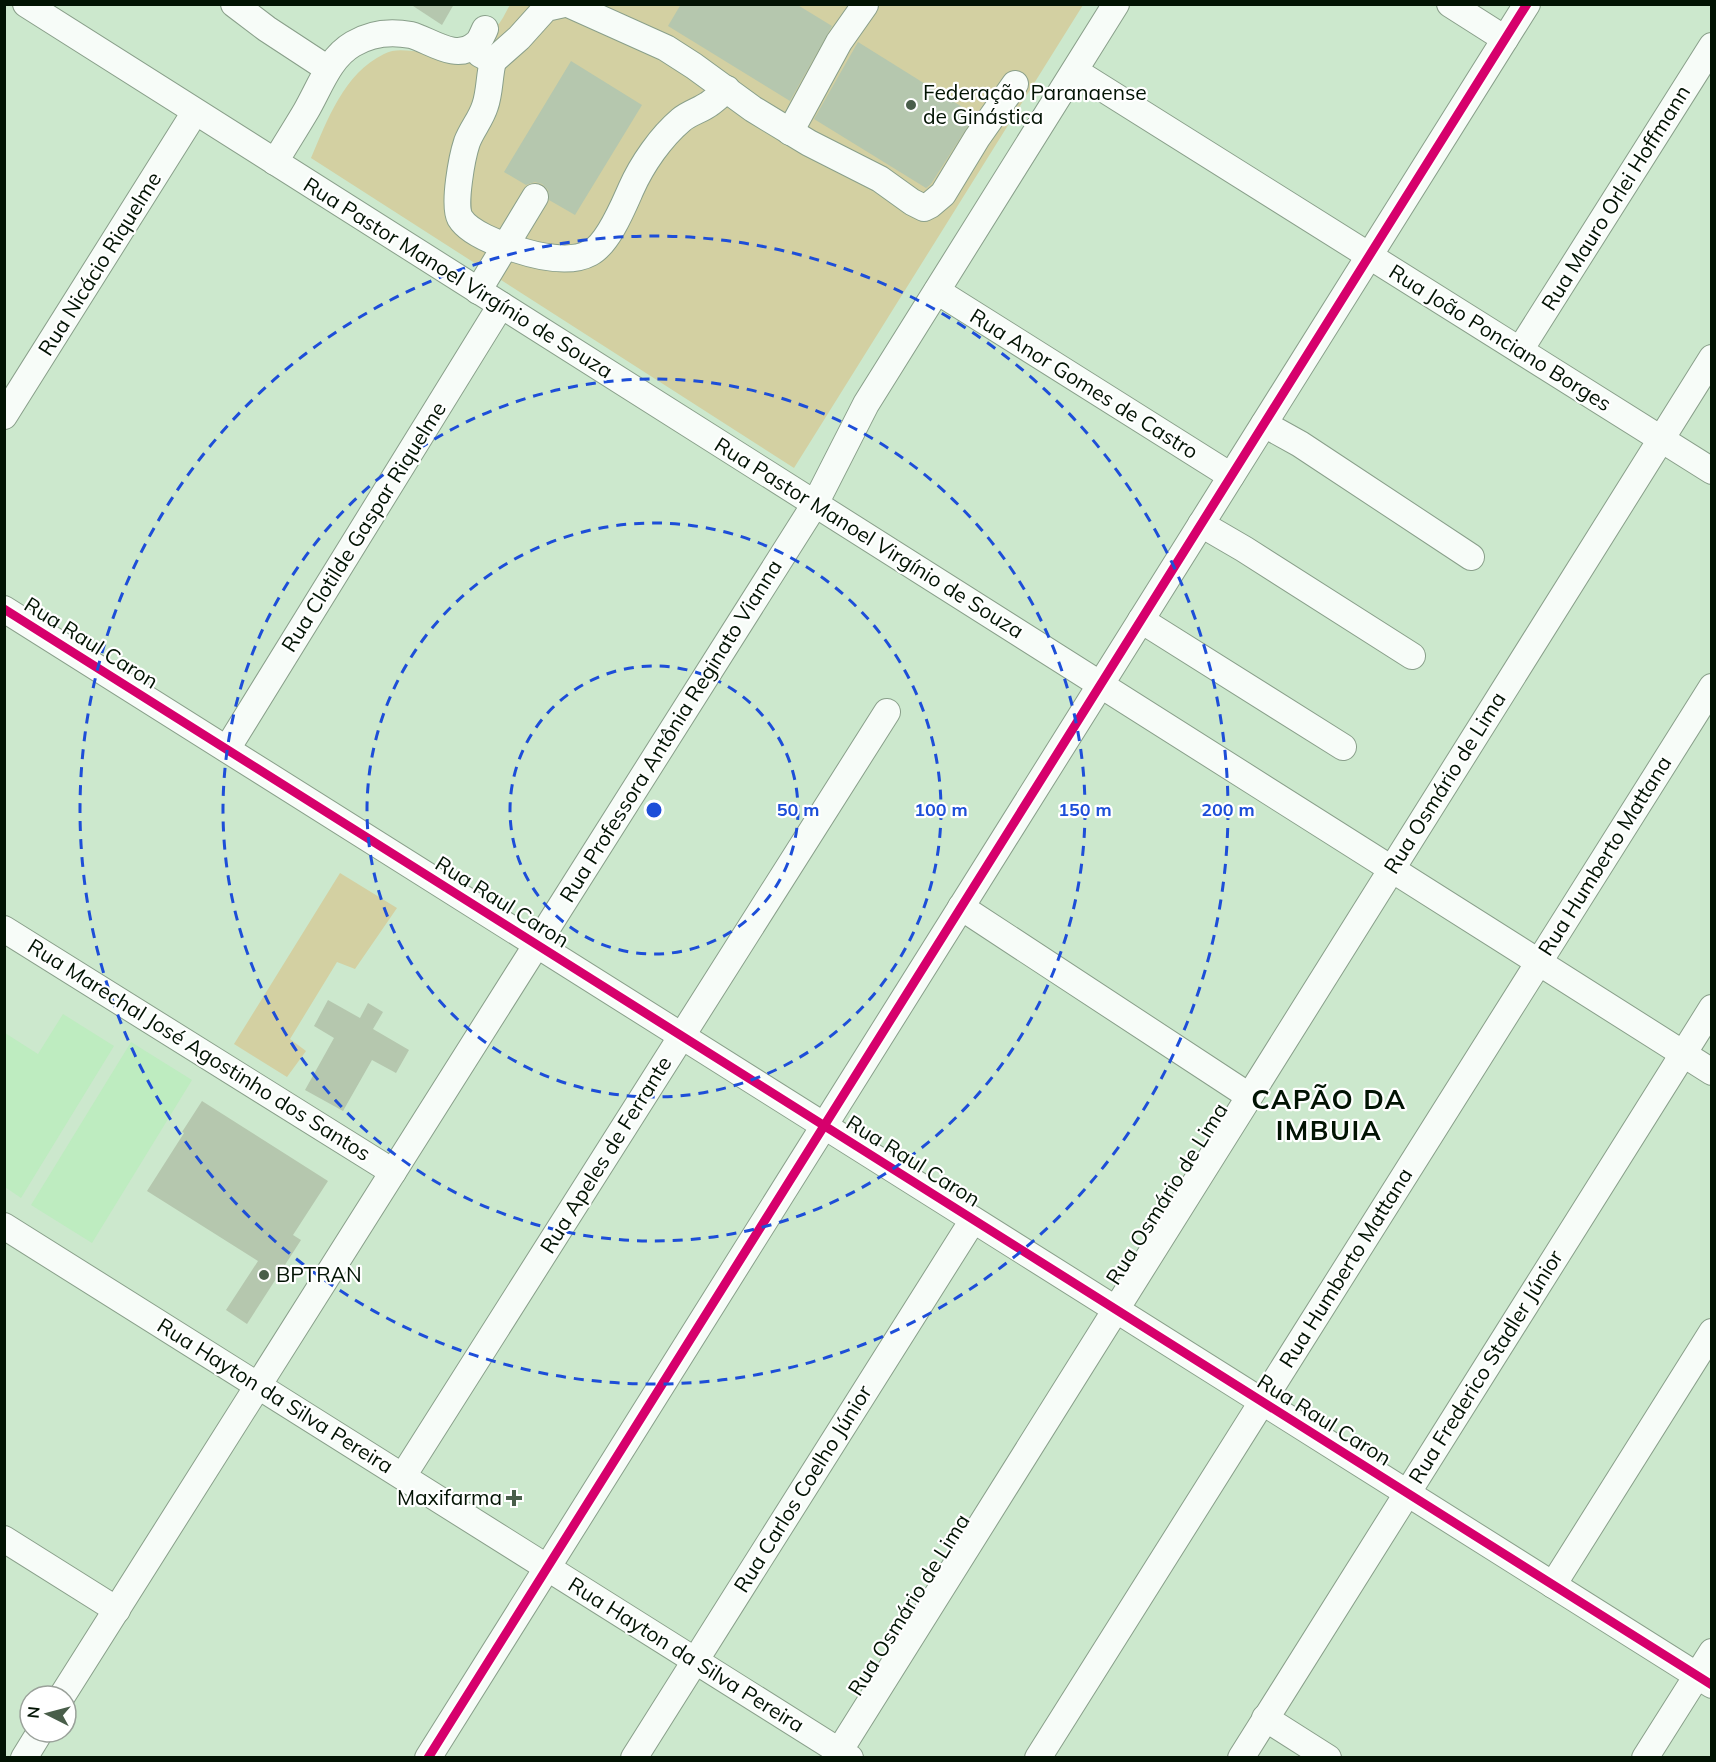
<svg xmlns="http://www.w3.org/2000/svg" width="1716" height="1762" font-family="Mulish,sans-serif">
<rect width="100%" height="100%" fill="#cce8cd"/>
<!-- built -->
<g fill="#beecc0">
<polygon points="63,1014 114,1046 21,1198 5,1187 5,1033 38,1054"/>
<polygon points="131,1042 192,1080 92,1243 31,1205"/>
</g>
<!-- green -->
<g fill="#d3d0a2">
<path d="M510,5h573l-289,463 -483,-310c16,-37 33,-85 73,-104 13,-7 27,-2 41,-2 7,-1 62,-20 70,-25 6,-3 11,-16 15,-22z"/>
<polygon points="340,873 397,908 355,969 337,962 290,1039 306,1051 287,1077 234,1044"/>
</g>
<!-- building -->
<g fill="#b5c7ae">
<polygon points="410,4 454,4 442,25"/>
<polygon points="681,4 796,4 832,26 790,101 668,26"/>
<polygon points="858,42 975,115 931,184 926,188 814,119"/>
<polygon points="571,61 642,105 575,215 549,200 548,190 542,184 535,182 526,185 504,172"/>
<polygon points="328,1000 360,1018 368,1003 383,1012 373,1029 409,1050 396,1073 372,1060 343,1111 305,1090 334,1038 314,1026"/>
<polygon points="202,1101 328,1181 293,1235 301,1240 247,1324 226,1310 258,1261 147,1191 184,1133 182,1132"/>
</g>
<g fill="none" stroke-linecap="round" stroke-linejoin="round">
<defs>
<g id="minor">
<polyline points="26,4 1712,1072"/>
<polyline points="234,4 267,29 328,69"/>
<polyline points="568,4 666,48 694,66 753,109 809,143 880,179 912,202 924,208 930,205 943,194 977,138 1015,84"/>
<polyline points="1450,4 1505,39"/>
<polyline points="480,54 493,61 519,38 546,8 564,4"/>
<path d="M493,61c-4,15 -3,31 -8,45 -4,13 -13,23 -18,36 -5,15 -14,63 -7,76 9,15 39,26 55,31 21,7 55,15 75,4 18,-9 33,-46 41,-64 11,-25 30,-52 50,-69 8,-7 20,-10 28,-16 6,-4 12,-10 18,-15"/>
<polyline points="1075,71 1712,471"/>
<polyline points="790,132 839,42 865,5"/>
<path d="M275,162c10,-17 21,-34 31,-51 14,-24 23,-53 47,-67 18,-11 37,-13 58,-9 19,5 45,27 65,9 4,-3 7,-11 9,-15"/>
<polyline points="478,291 535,197"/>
<polyline points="937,291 1231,476"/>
<polyline points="1520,350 1712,46"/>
<polyline points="4,416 195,112"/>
<polyline points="1264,424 1300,444 1471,557"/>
<polyline points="1201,524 1244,549 1412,656"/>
<polyline points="4,609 1712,1685"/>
<polyline points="1141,620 1343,747"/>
<polyline points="227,749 501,305"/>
<polyline points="961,907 1249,1096"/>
<polyline points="4,929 393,1172"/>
<polyline points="4,1226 850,1758"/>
<polyline points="403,1476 887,712"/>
<polyline points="4,1539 117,1610"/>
<polyline points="1553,1585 1712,1332"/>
<polyline points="62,1696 815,504 866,404 1116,4"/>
<polyline points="1265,1718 1328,1758"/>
<polyline points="24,1758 40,1732"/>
<polyline points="428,1758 1527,4"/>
<polyline points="634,1758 973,1220"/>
<polyline points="835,1758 1712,358"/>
<polyline points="1038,1758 1712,687"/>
<polyline points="1241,1758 1712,1008"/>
<polyline points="1645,1758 1712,1652"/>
</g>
</defs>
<!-- minor casing -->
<use href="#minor" stroke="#899f8a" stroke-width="28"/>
<!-- minor -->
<use href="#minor" stroke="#f7fcf8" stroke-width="26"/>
<defs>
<g id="cycleway">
<polyline points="4,609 1712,1685"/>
<polyline points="428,1758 1527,4"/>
</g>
</defs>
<!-- cycleway casing -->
<use href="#cycleway" stroke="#fff" stroke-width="13"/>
<!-- cycleway -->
<use href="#cycleway" stroke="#d6006c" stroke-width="9"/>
</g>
<!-- distance rings -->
<g fill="none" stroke="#1d4ed8" stroke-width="3" stroke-dasharray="10 8">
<circle cx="654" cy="810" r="144"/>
<circle cx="654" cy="810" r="287"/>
<circle cx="654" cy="810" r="431"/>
<circle cx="654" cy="810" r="574"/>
</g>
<!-- markers -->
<g fill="#495e4a" stroke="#fff" stroke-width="2">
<circle cx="911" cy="105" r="6"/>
<circle cx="264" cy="1275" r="6"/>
<path d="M511 1489h6v6h6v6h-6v6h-6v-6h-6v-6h6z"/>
</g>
<g text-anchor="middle" stroke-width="4.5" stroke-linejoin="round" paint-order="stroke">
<!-- poi labels -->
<g font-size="21" fill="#021303" stroke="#fff" text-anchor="start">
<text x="923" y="100">Federação Paranaense<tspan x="923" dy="24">de Ginástica</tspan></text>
<text x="276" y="1282">BPTRAN</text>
<text x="502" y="1505" text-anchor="end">Maxifarma</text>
</g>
<!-- street labels -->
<g font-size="21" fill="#021303" stroke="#fff">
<text transform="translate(1616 198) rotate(-58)" y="7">Rua Mauro Orlei Hoffmann</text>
<text transform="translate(100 264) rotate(-58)" y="7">Rua Nicácio Riquelme</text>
<text transform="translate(458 278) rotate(32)" y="7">Rua Pastor Manoel Virgínio de Souza</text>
<text transform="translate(1500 338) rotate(32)" y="7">Rua João Ponciano Borges</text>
<text transform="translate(1084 384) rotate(32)" y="7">Rua Anor Gomes de Castro</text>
<text transform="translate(364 527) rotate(-58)" y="7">Rua Clotilde Gaspar Riquelme</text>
<text transform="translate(869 538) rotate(32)" y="7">Rua Pastor Manoel Virgínio de Souza</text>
<text transform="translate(91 643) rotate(32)" y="7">Rua Raul Caron</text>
<text transform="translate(671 731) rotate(-58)" y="7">Rua Professora Antônia Reginato Vianna</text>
<text transform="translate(1445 783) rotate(-58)" y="7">Rua Osmário de Lima</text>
<text transform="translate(1605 856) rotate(-58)" y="7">Rua Humberto Mattana</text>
<text transform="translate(502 902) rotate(32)" y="7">Rua Raul Caron</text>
<text transform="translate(199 1050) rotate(32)" y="7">Rua Marechal José Agostinho dos Santos</text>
<text transform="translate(606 1155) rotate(-58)" y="7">Rua Apeles de Ferrante</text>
<text transform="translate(913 1161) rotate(32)" y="7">Rua Raul Caron</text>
<text transform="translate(1167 1194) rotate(-58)" y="7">Rua Osmário de Lima</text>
<text transform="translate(1346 1268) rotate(-58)" y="7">Rua Humberto Mattana</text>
<text transform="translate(1486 1367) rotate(-58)" y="7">Rua Frederico Stadler Júnior</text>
<text transform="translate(275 1396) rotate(32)" y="7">Rua Hayton da Silva Pereira</text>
<text transform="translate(1324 1420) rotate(32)" y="7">Rua Raul Caron</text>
<text transform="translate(803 1489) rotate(-58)" y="7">Rua Carlos Coelho Júnior</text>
<text transform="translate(909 1605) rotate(-58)" y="7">Rua Osmário de Lima</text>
<text transform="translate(686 1655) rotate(32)" y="7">Rua Hayton da Silva Pereira</text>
</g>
<!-- district labels -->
<g font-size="27" font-weight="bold" letter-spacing="1.5" fill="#021303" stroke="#fff">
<text x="1329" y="1109">CAPÃO DA<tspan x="1329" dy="31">IMBUIA</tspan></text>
</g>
</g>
<circle cx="654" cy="810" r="9" fill="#1d4ed8" stroke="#fff" stroke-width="3"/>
<g font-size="18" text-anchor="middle" font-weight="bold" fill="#1d4ed8" stroke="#fff" stroke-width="4.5" stroke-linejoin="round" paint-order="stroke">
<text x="798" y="816">50 m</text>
<text x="941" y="816">100 m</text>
<text x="1085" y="816">150 m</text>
<text x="1228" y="816">200 m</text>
</g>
<!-- border -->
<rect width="1716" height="1762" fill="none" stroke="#021303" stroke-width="12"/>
<!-- north arrow -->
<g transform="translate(48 1714) rotate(276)"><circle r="28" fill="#ffffff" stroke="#9aa19a" stroke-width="1.5"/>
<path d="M0-4.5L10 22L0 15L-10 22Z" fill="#495e4a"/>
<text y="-9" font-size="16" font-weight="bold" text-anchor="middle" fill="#021303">N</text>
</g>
</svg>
